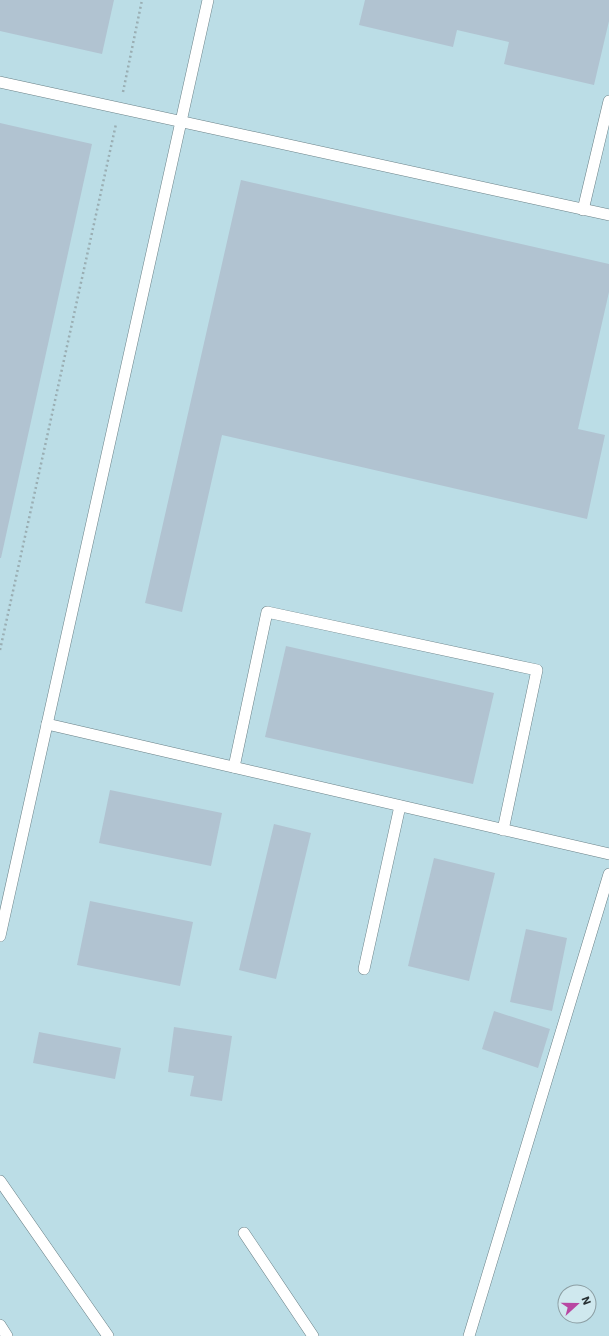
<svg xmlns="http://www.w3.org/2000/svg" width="609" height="1336" font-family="'IBM Plex Sans',sans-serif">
<rect width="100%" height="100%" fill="#cfe8ee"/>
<!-- built -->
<path fill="#bbdde6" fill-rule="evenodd" d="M0,0h609v1336h-609zM565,1292h24v24h-24z"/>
<!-- building -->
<g fill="#b1c3d1">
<polygon points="0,0 114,0 102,54 0,31"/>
<polygon points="365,0 609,0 609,21 594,85 504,64 509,42 457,30 453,47 359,25"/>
<polygon points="0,123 92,144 1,558 0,558"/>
<polygon points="241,180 609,264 609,292 578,429 605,435 587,519 222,435 182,612 145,603"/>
<polygon points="286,646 494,693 473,784 265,737"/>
<polygon points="110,790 222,813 211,866 99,843"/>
<polygon points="274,824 311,833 276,979 239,970"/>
<polygon points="434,858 495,873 469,981 408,966"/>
<polygon points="90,901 193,922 180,986 77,965"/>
<polygon points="526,929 567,938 552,1011 510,1002"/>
<polygon points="494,1011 550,1029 538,1068 482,1049"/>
<polygon points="174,1027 232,1036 222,1101 190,1096 194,1076 168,1072"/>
<polygon points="39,1032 121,1048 115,1079 33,1063"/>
</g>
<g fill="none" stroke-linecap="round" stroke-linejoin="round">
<defs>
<g id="lane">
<polyline points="0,82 609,215"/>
<polyline points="583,210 609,101"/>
<polyline points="47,724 609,854"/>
<polyline points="234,767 267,612 537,670 503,830"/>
<polyline points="0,936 208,0"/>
<polyline points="364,969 400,806"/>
<polyline points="0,1181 108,1336"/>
<polyline points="244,1233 313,1336"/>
<polyline points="0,1325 7,1336"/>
<polyline points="469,1336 609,874"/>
</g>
</defs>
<!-- lane casing -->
<use href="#lane" stroke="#6a8187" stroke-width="12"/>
<!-- path -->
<g stroke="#9aaeb3" stroke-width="2.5" stroke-dasharray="2 3" stroke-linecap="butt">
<polyline points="123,92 142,0"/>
<polyline points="0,650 116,124"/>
</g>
<!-- lane -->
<use href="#lane" stroke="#fff" stroke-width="11"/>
</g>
<!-- north arrow -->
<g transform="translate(577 1304) rotate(69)"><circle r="19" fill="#cfe8ee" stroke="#8c9ea3"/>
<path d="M0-3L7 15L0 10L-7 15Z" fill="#b847a2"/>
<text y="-6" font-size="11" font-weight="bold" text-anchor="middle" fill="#273033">N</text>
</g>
</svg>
